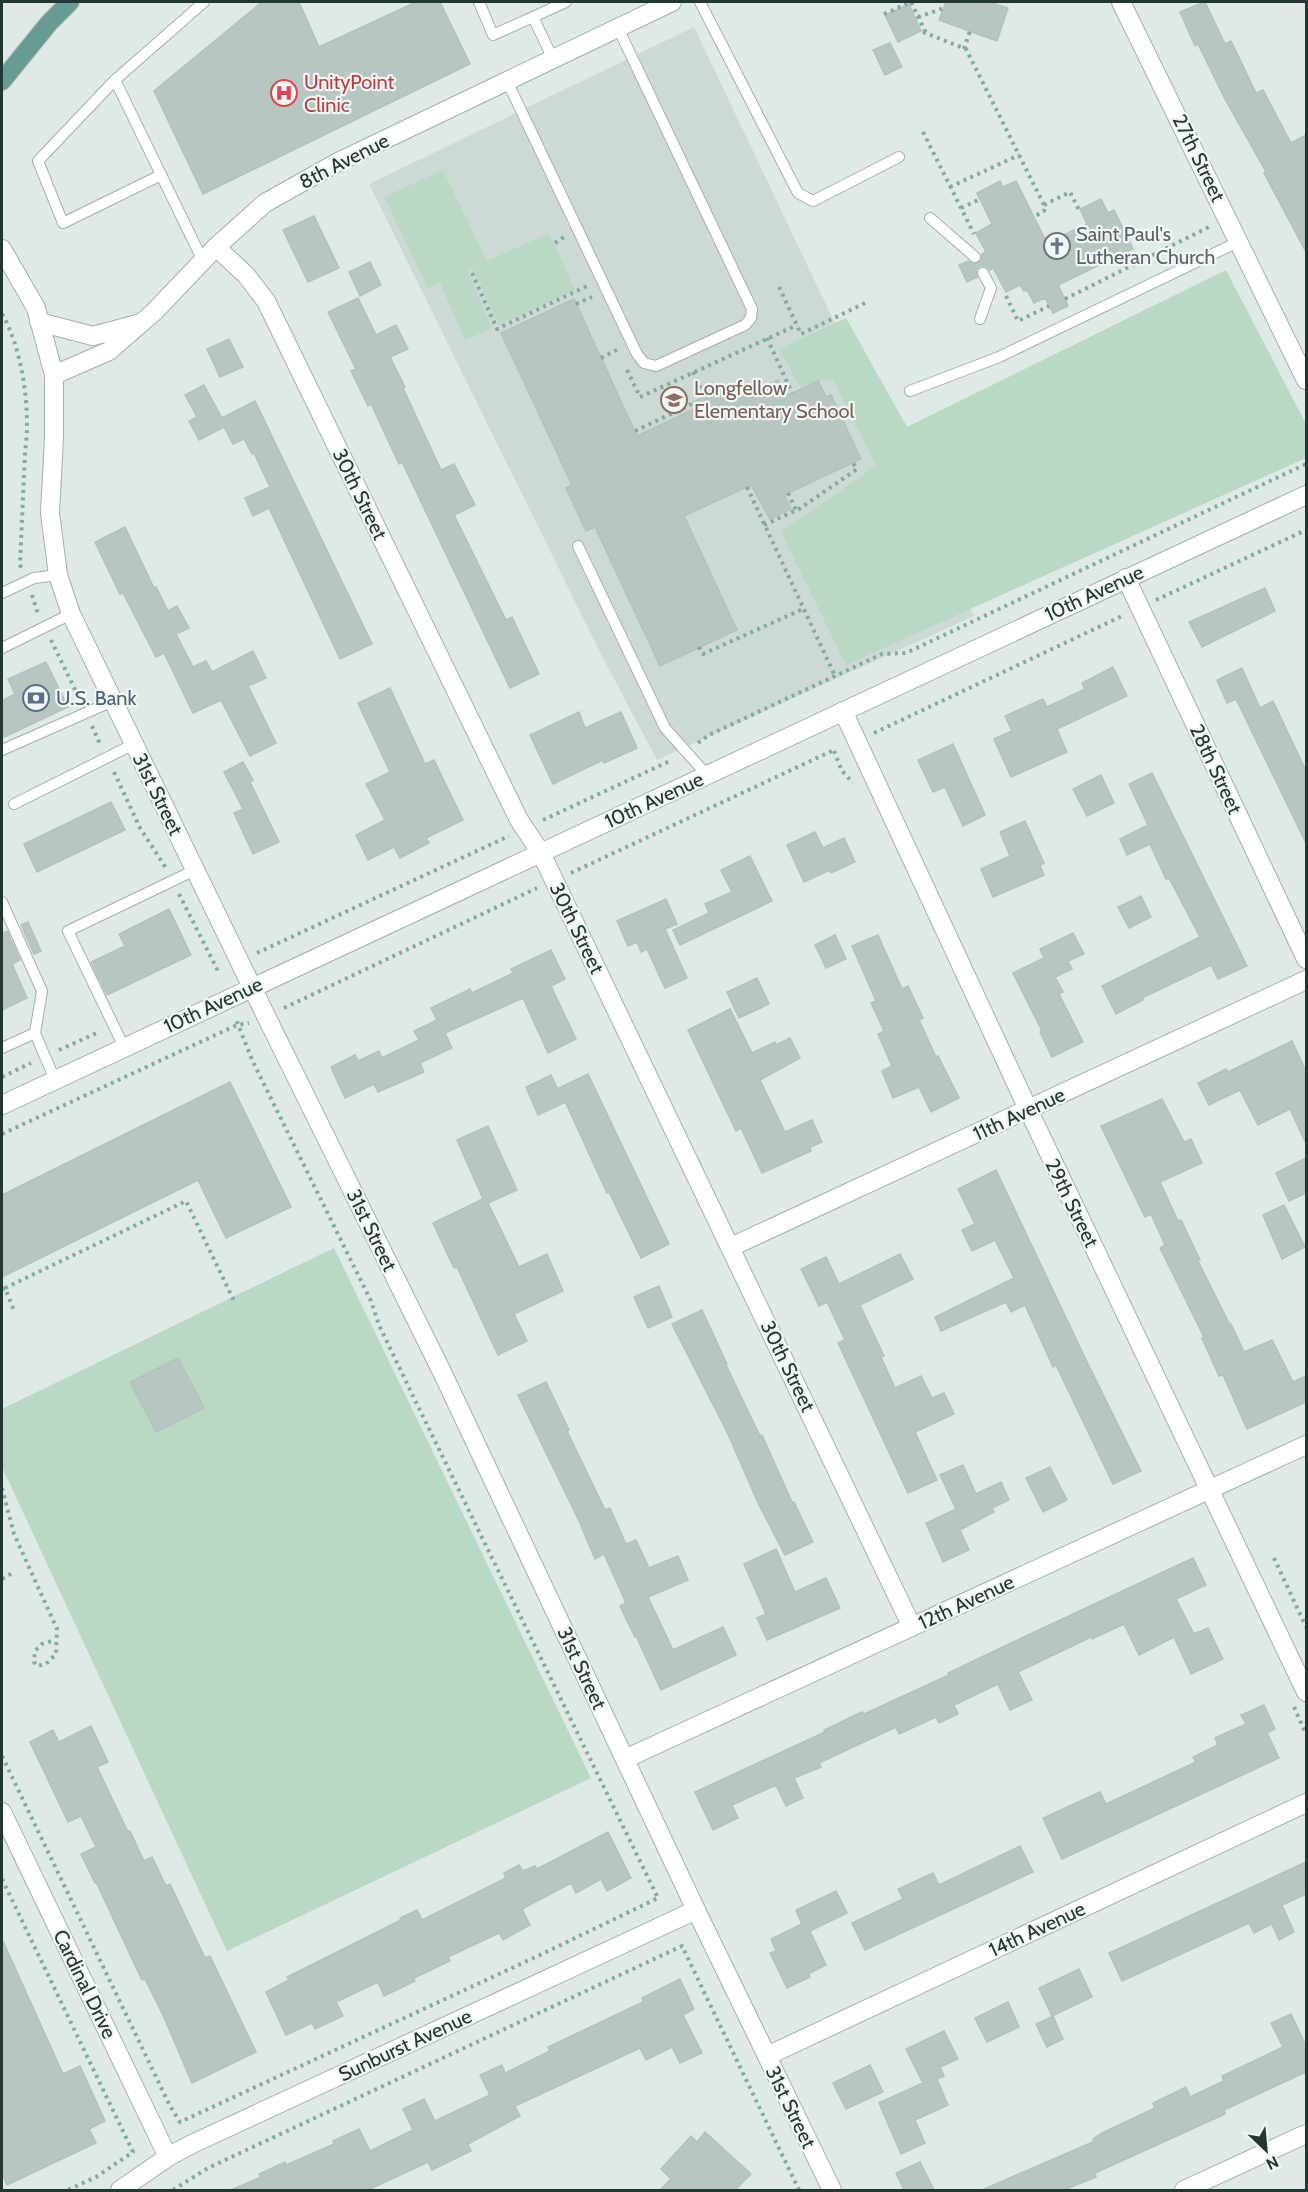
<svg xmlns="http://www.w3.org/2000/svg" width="1308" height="2192" font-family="Cabin,sans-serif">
<rect width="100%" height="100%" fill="#dfe9e6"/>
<!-- built -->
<polygon fill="#cdd9d5" points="694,27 974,616 657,760 602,656 369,184"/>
<!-- green -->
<g fill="#b9d9c5">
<polygon points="443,170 487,261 549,233 575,290 499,325 472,268 467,270 492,328 465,340 440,283 428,288 384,197"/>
<polygon points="1226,270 1306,424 1306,458 846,665 781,532 876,466 832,378 800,387 779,349 846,318 907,427"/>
<polygon points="334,1248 591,1778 227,1951 2,1467 2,1409"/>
</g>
<!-- building -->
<g fill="#b8c6c2" stroke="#b2c2bd" stroke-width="1.5">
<polygon points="262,2 299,2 319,47 416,2 440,2 470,64 203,194 154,91"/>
<polygon points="946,2 989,2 1008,8 997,41 939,20"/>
<polygon points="1205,2 1225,44 1231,41 1256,93 1263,90 1291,143 1306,135 1306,252 1264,173 1266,172 1225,99 1198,44 1195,46 1180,12"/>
<polygon points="909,4 921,31 898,42 885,15"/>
<polygon points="890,43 902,67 885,75 873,50"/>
<polygon points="1000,181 1003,187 1016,181 1047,243 1087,224 1080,209 1101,199 1108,213 1114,210 1133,249 1058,285 1068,306 1053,313 1045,298 1034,303 1027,290 1024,291 1020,285 1006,292 993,268 990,270 986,266 980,266 976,270 977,277 967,282 959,265 968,261 974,264 981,261 982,254 986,252 976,233 992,224 977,193"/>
<polygon points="314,216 339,268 308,282 283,230"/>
<polygon points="370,262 381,285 360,296 349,272"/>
<polygon points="358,298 376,335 396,325 408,349 390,357 405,387 403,388 441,470 454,464 475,505 454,515 506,620 512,617 539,674 510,688 402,462 399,464 371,404 368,406 351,371 356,369 328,312"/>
<polygon points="574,299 637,436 696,408 693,402 730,385 737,399 778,380 786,396 818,381 826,397 831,395 861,459 784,495 791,509 770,519 751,485 684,516 737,630 660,666 595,527 586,531 566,488 572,485 501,333"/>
<polygon points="229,339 243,367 220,377 207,349"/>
<polygon points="204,385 222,418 255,401 372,644 340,659 269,508 253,516 245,498 270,487 254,453 252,454 244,439 233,444 224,427 199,440 189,421 197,417 185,395"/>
<polygon points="125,527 154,588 156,587 168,611 177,606 189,628 176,634 193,667 206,661 212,672 253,651 266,678 248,686 276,743 250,756 221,700 193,713 164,653 156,657 123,593 120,594 95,542"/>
<polygon points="1265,588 1275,611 1202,647 1189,622"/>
<polygon points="46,662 68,707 2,738 2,701 15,694 8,679"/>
<polygon points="1113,667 1127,696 1057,729 1067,752 1011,777 994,739 1012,731 1005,716 1043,699 1047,707 1085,689 1082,683"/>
<polygon points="1242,668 1260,708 1273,701 1306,771 1306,843 1236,699 1227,703 1217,680"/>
<polygon points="390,688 425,764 434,760 463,820 426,838 429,843 400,858 394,847 368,860 356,835 385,820 366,784 390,772 358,703"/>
<polygon points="579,712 585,728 621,712 637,748 604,763 603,760 553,784 530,735"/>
<polygon points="953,744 985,815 963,826 945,787 933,792 918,760"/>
<polygon points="243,762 253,780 250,782 279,842 253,854 234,813 243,809 224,772"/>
<polygon points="1152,773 1247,966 1218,979 1211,965 1142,998 1143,1000 1116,1014 1102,986 1200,937 1169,878 1166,879 1150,844 1127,855 1120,839 1148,825 1129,784"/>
<polygon points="1101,775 1114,803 1087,816 1073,789"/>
<polygon points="111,802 125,830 37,872 24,844"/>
<polygon points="1025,821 1044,863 1040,865 1044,875 993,897 981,869 1010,856 1000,832"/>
<polygon points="815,832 823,848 844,838 855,862 831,873 830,870 804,882 787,845"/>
<polygon points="750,856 772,901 680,945 673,930 709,913 705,904 732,892 721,870"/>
<polygon points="1141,896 1151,917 1129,928 1118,907"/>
<polygon points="666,899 677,924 665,929 687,978 665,988 647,949 641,952 637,942 628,946 617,921"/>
<polygon points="169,909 191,955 107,995 91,962 125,946 119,934"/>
<polygon points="28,922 41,951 34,954 21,925"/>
<polygon points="7,931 20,960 12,964 27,998 2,1010 2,934"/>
<polygon points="1073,933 1084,954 1068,961 1072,969 1055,977 1063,992 1059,994 1083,1042 1052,1057 1040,1032 1042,1031 1013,973 1044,958 1040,949"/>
<polygon points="835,935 846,959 826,968 815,945"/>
<polygon points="878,935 902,989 908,986 923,1018 919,1020 936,1057 938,1056 959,1098 931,1112 919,1087 893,1098 882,1071 892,1066 878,1034 884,1031 871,1003 876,1001 852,946"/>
<polygon points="551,950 565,979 551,986 576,1039 548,1053 523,998 445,1033 452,1048 420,1063 424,1072 378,1092 374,1084 345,1098 331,1067 355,1055 358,1061 379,1051 382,1058 419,1040 414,1031 437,1020 431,1008 470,989 472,993 513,973 511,969"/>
<polygon points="757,978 769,1004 739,1018 727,992"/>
<polygon points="730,1009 752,1053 775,1042 776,1045 790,1038 800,1058 760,1080 785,1132 812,1120 822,1142 810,1147 811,1151 762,1173 741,1128 736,1131 688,1030"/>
<polygon points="1292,1041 1306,1071 1306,1144 1290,1109 1258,1125 1240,1090 1209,1105 1198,1083 1226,1069 1228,1072"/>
<polygon points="588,1074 669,1244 641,1258 609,1192 607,1193 559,1088"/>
<polygon points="551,1075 564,1103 538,1115 526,1087"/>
<polygon points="230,1082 291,1207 226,1238 198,1180 2,1277 2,1195"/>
<polygon points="1162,1099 1184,1142 1191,1139 1202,1163 1160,1182 1178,1221 1181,1220 1200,1260 1198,1261 1230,1325 1231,1324 1244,1352 1272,1340 1293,1382 1306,1376 1306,1402 1247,1429 1223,1375 1219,1376 1202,1338 1204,1337 1160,1248 1165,1245 1151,1214 1145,1217 1101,1126"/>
<polygon points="488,1126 517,1190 488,1203 519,1267 547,1254 563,1291 514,1314 527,1341 498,1355 457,1267 454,1268 433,1223 483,1199 457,1140"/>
<polygon points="1306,1158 1306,1193 1289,1201 1276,1173"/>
<polygon points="996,1170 1088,1364 1141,1471 1113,1484 1056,1365 1053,1367 1025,1305 1011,1312 1006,1302 941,1331 935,1317 1014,1278 995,1240 972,1251 962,1230 975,1224 958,1189"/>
<polygon points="1284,1205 1305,1247 1282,1259 1263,1215"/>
<polygon points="900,1254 913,1279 860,1305 884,1356 881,1357 895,1388 921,1376 932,1398 944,1393 954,1414 915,1432 937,1480 908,1493 838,1343 845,1340 827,1302 819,1306 801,1269 826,1257 839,1284"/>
<polygon points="659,1286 672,1317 648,1328 634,1297"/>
<polygon points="702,1310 727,1364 726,1365 760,1436 762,1435 792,1502 794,1502 813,1542 785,1555 758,1503 727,1432 672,1324"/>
<polygon points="178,1358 204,1408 156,1432 130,1382"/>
<polygon points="546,1382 569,1430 567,1431 605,1510 610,1508 626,1544 636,1540 649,1568 678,1556 688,1580 648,1597 673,1650 723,1627 736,1655 661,1690 636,1636 635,1637 620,1606 626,1603 604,1554 595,1559 579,1521 518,1395"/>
<polygon points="963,1465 976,1494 1001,1482 1009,1500 992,1508 994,1512 960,1530 969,1550 943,1562 926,1523 956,1509 940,1475"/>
<polygon points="1050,1467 1067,1500 1043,1512 1026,1478"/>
<polygon points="776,1549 795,1592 826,1578 840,1608 767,1640 757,1618 766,1614 744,1564"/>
<polygon points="1193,1558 1206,1585 1176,1599 1194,1634 1208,1628 1223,1659 1191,1674 1174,1637 1139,1655 1124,1624 1092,1639 1091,1637 1018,1672 1032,1700 1010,1710 998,1684 954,1705 958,1714 939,1723 936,1717 899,1734 896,1727 819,1763 821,1767 794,1778 803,1798 786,1806 776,1785 732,1805 738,1818 713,1830 695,1792 825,1732 824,1730 862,1712 864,1714 949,1675 948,1673 1011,1643"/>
<polygon points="1264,1705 1275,1729 1267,1733 1279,1758 1062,1859 1043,1818 1100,1792 1106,1804 1196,1762 1193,1757 1218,1745 1215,1738 1246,1724 1241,1715"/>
<polygon points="91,1726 108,1762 97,1767 128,1832 130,1831 144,1861 152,1857 166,1886 170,1884 205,1958 210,1956 256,2052 192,2083 163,2015 145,1979 142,1980 96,1882 95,1883 81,1854 96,1847 81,1816 68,1822 30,1742 53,1730 59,1742"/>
<polygon points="608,1832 631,1878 607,1891 601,1879 576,1893 571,1883 522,1909 530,1925 503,1940 499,1933 448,1957 450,1961 414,1978 415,1981 384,1996 378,1982 336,2002 343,2016 315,2029 312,2023 286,2035 266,1992 289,1980 287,1977 401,1920 400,1918 417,1910 422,1920 506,1878 504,1873 519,1865 523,1871 535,1866 537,1869"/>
<polygon points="1020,1846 1033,1872 865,1950 852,1923 903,1899 898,1889 933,1873 939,1885"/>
<polygon points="1306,1862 1306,1894 1282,1905 1294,1932 1279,1940 1272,1924 1254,1933 1249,1923 1122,1981 1109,1953"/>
<polygon points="836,1891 847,1913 810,1931 826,1965 808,1974 810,1977 787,1988 770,1953 776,1951 771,1939 802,1924 796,1910"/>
<polygon points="2,1939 63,2074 80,2066 105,2121 89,2129 96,2143 7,2185 2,2173"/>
<polygon points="1079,1969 1092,1997 1052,2016 1039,1988"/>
<polygon points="680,1979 694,2009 683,2015 702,2053 680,2063 672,2047 646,2060 640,2048 515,2106 520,2116 468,2144 471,2151 432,2170 428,2162 368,2190 231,2190 261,2177 259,2174 285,2162 286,2165 334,2144 333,2141 359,2129 370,2151 413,2130 403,2109 424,2099 435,2121 490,2095 480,2075 502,2065 505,2073 550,2051 548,2047 643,2002 642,1998"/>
<polygon points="1008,2002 1019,2027 987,2042 975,2018"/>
<polygon points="1291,2014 1306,2046 1306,2072 1224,2110 1225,2114 1095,2173 1096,2177 1064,2190 982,2190 1095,2141 1093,2139 1102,2133 1155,2108 1153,2103 1186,2087 1190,2097 1224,2081 1222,2076 1283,2047 1271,2023"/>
<polygon points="1053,2016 1063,2039 1047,2047 1036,2024"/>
<polygon points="944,2031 958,2059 940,2067 944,2076 937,2079 948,2105 915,2120 925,2143 901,2154 879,2103 923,2083 906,2049"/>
<polygon points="870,2065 883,2092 846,2109 833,2083"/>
<polygon points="705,2132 751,2174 735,2190 660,2190 671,2179 661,2169 691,2136 697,2142"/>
<polygon points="920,2162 934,2190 904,2190 896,2173"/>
</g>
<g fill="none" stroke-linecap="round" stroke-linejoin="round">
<defs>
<g id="service">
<polyline points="479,2 493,35 533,17 553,59"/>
<polyline points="700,2 798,193 813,201 899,157"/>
<polyline points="533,17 566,2"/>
<polyline points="115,80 38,161 63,223 161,175"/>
<polyline points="507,81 637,354 644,363 656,366 745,325 751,318 752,309 618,28"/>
<polyline points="930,218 975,257"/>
<polyline points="203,261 115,80 204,2"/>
<polyline points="980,319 991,288 983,273"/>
<polyline points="910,391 999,357 1240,241"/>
<polyline points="578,546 665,728 707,775"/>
<polyline points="2,593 34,578 58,575"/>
<polyline points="2,648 71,614"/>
<polyline points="2,750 113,701"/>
<polyline points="14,804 134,744"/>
<polyline points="2,902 42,991 35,1033"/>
<polyline points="124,1047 68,931 195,870"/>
<polyline points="2,1048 35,1033 55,1080"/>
</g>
<g id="minor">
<polyline points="672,2 338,162 265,203 216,247 154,312 109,351 54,375 54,438 50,513 58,575 71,614 266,1016 442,1372 696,1910 832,2190"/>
<polyline points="1121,2 1306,380"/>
<polyline points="216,247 246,275 266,301 519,820 541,853 912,1627"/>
<polyline points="1126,578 1306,959"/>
<polyline points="843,711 1028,1109 1306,1692"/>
<polyline points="731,1247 1306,980"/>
<polyline points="625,1759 1306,1445"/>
<polyline points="2,1812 168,2157"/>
<polyline points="767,2056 1306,1803"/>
<polyline points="120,2190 168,2157 190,2145 696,1910"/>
<polyline points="1184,2190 1306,2134"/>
</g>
<g id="tertiary">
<polyline points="2,249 36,308 54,375"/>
<polyline points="39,322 93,336 141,323"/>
<polyline points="2,1105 1306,495"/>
</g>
<polyline id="primary" points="2,81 49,23 70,2"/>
</defs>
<!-- service casing -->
<use href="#service" stroke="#a3b0ad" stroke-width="12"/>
<!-- minor casing -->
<use href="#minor" stroke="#a3b0ad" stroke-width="20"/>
<!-- tertiary casing -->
<use href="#tertiary" stroke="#a3b0ad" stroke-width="20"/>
<!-- primary casing -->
<use href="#primary" stroke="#bdc3c2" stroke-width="20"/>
<!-- path -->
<g stroke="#82aaa1" stroke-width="4" stroke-dasharray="3 4.5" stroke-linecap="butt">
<polyline points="884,14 911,2 926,33"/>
<polyline points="918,17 944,8"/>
<polyline points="923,32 966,49 1045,207 1044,211 1034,217"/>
<polyline points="964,49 970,31"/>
<polyline points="923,132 974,234"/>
<polyline points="950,187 1019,155"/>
<polyline points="1044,205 1070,192 1079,210"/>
<polyline points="961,208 980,199"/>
<polyline points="555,243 564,237"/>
<polyline points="472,273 497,329 587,286"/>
<polyline points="779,287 801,334 865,303"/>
<polyline points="1006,296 1018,321 1049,306"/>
<polyline points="1065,299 1209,227"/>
<polyline points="576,304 592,297"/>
<path d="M2,314c21,36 29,97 23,138l-5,113 2,4"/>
<polyline points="767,338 792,393"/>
<polyline points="601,358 617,350"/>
<polyline points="627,370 640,397 797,325"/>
<polyline points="693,372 704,396"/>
<polyline points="635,431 692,404"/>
<polyline points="747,487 835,676"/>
<polyline points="788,493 796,510"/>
<polyline points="764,525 799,509 857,469 853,463"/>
<polyline points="32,595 38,614"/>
<polyline points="1156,600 1306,530"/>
<polyline points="51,640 80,700"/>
<polyline points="699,647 703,654 803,609"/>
<polyline points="92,726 100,744"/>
<polyline points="874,733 1122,616"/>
<polyline points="698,743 709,735 882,654 906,653 1306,464"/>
<polyline points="834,751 842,771 853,783"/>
<polyline points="114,772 140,828 166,868"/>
<polyline points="543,820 672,760"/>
<polyline points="571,873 834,750"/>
<polyline points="179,894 219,973"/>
<polyline points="257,953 509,836"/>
<polyline points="284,1008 537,888"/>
<polyline points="59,1050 99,1032"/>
<polyline points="2,1077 31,1063"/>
<polyline points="2,1134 237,1025 249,1023"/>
<polyline points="5,1288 186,1201 235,1303"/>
<polyline points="2,1289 5,1288 15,1313"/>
<polyline points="2,1488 14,1534 57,1629 56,1654 46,1664 37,1666 34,1662 35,1651 42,1644 55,1640"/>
<polyline points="1274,1558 1306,1627"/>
<polyline points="2,1579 14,1572"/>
<polyline points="1294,1707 1306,1734"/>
<polyline points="2,1756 170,2106 180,2122 540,1955 658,1898 412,1394 379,1325 371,1301 253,1062 235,1017"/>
<polyline points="2,1879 133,2152 96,2177 68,2190"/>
<polyline points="173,2190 208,2168 682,1946 799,2190"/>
</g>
<!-- service -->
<use href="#service" stroke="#fff" stroke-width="10"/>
<!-- minor -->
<use href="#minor" stroke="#fff" stroke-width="18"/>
<!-- tertiary -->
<use href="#tertiary" stroke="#fff" stroke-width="18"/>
<!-- primary -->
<use href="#primary" stroke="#679b93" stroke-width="18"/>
</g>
<!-- icons -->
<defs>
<symbol id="hospital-ring" viewBox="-11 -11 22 22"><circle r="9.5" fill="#eff6f3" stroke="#e0444e" stroke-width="1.5"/><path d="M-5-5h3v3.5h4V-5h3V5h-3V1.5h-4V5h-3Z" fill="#e0444e"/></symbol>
<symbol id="church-ring" viewBox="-11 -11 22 22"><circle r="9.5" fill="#eff6f3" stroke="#6b7280" stroke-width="1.5"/><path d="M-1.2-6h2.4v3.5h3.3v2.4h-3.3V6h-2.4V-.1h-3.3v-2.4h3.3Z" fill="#6b7280"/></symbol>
<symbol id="school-ring" viewBox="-11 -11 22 22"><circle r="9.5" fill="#eff6f3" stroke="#8d6e63" stroke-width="1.5"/><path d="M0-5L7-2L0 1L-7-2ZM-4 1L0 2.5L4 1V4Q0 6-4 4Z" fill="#8d6e63"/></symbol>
<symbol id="bank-ring" viewBox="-11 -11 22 22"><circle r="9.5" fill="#eff6f3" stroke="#5c6f8a" stroke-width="1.5"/><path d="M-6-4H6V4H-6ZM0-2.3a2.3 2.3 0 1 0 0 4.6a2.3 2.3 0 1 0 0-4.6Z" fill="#5c6f8a"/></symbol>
</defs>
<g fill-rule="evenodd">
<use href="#hospital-ring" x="269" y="78" width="30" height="30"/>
<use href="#church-ring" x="1042" y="231" width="30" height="30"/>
<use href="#school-ring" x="659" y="385" width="30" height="30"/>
<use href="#bank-ring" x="21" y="683" width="30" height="30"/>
</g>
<g text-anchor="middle" stroke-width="4.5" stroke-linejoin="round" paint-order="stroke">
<!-- health labels -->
<g font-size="20" fill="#be3a42" stroke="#eff6f3" text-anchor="start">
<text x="304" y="89">UnityPoint<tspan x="304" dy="23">Clinic</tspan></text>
</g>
<!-- street labels -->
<g font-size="20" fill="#223734" stroke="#eff6f3">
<text transform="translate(1199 158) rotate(64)" y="7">27th Street</text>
<text transform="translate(344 161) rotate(-27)" y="7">8th Avenue</text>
<text transform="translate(360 494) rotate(64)" y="7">30th Street</text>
<text transform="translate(1094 593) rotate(-25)" y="7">10th Avenue</text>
<text transform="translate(1216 769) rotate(65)" y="7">28th Street</text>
<text transform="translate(158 794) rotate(64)" y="7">31st Street</text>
<text transform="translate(654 800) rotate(-25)" y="7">10th Avenue</text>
<text transform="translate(577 928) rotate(64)" y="7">30th Street</text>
<text transform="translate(213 1005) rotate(-25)" y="7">10th Avenue</text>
<text transform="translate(1019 1114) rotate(-25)" y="7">11th Avenue</text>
<text transform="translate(1072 1203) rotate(64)" y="7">29th Street</text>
<text transform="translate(372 1230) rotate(64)" y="7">31st Street</text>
<text transform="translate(788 1366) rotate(64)" y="7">30th Street</text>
<text transform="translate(966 1602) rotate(-25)" y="7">12th Avenue</text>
<text transform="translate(582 1668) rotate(65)" y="7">31st Street</text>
<text transform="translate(1037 1929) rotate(-25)" y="7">14th Avenue</text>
<text transform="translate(85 1984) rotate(64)" y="7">Cardinal Drive</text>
<text transform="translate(405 2045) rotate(-25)" y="7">Sunburst Avenue</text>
<text transform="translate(791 2107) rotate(64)" y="7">31st Street</text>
</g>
<!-- worship labels -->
<g font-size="20" fill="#5b616d" stroke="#eff6f3" text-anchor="start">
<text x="1076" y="241">Saint Paul's<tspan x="1076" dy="23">Lutheran Church</tspan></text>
</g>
<!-- education labels -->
<g font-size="20" fill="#785e54" stroke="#eff6f3" text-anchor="start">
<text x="694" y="395">Longfellow<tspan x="694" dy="23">Elementary School</tspan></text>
</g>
<!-- service labels -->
<g font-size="20" fill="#4e5e75" stroke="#eff6f3" text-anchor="start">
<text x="56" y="705">U.S. Bank</text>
</g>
</g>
<!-- border -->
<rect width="1308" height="2192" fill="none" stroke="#223734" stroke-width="6"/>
<!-- north arrow -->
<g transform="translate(1266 2150) rotate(154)" stroke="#eff6f3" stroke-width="4.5" paint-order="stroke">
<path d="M0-4.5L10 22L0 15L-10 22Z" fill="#223734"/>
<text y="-9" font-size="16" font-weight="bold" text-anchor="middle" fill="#223734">N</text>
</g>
</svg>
